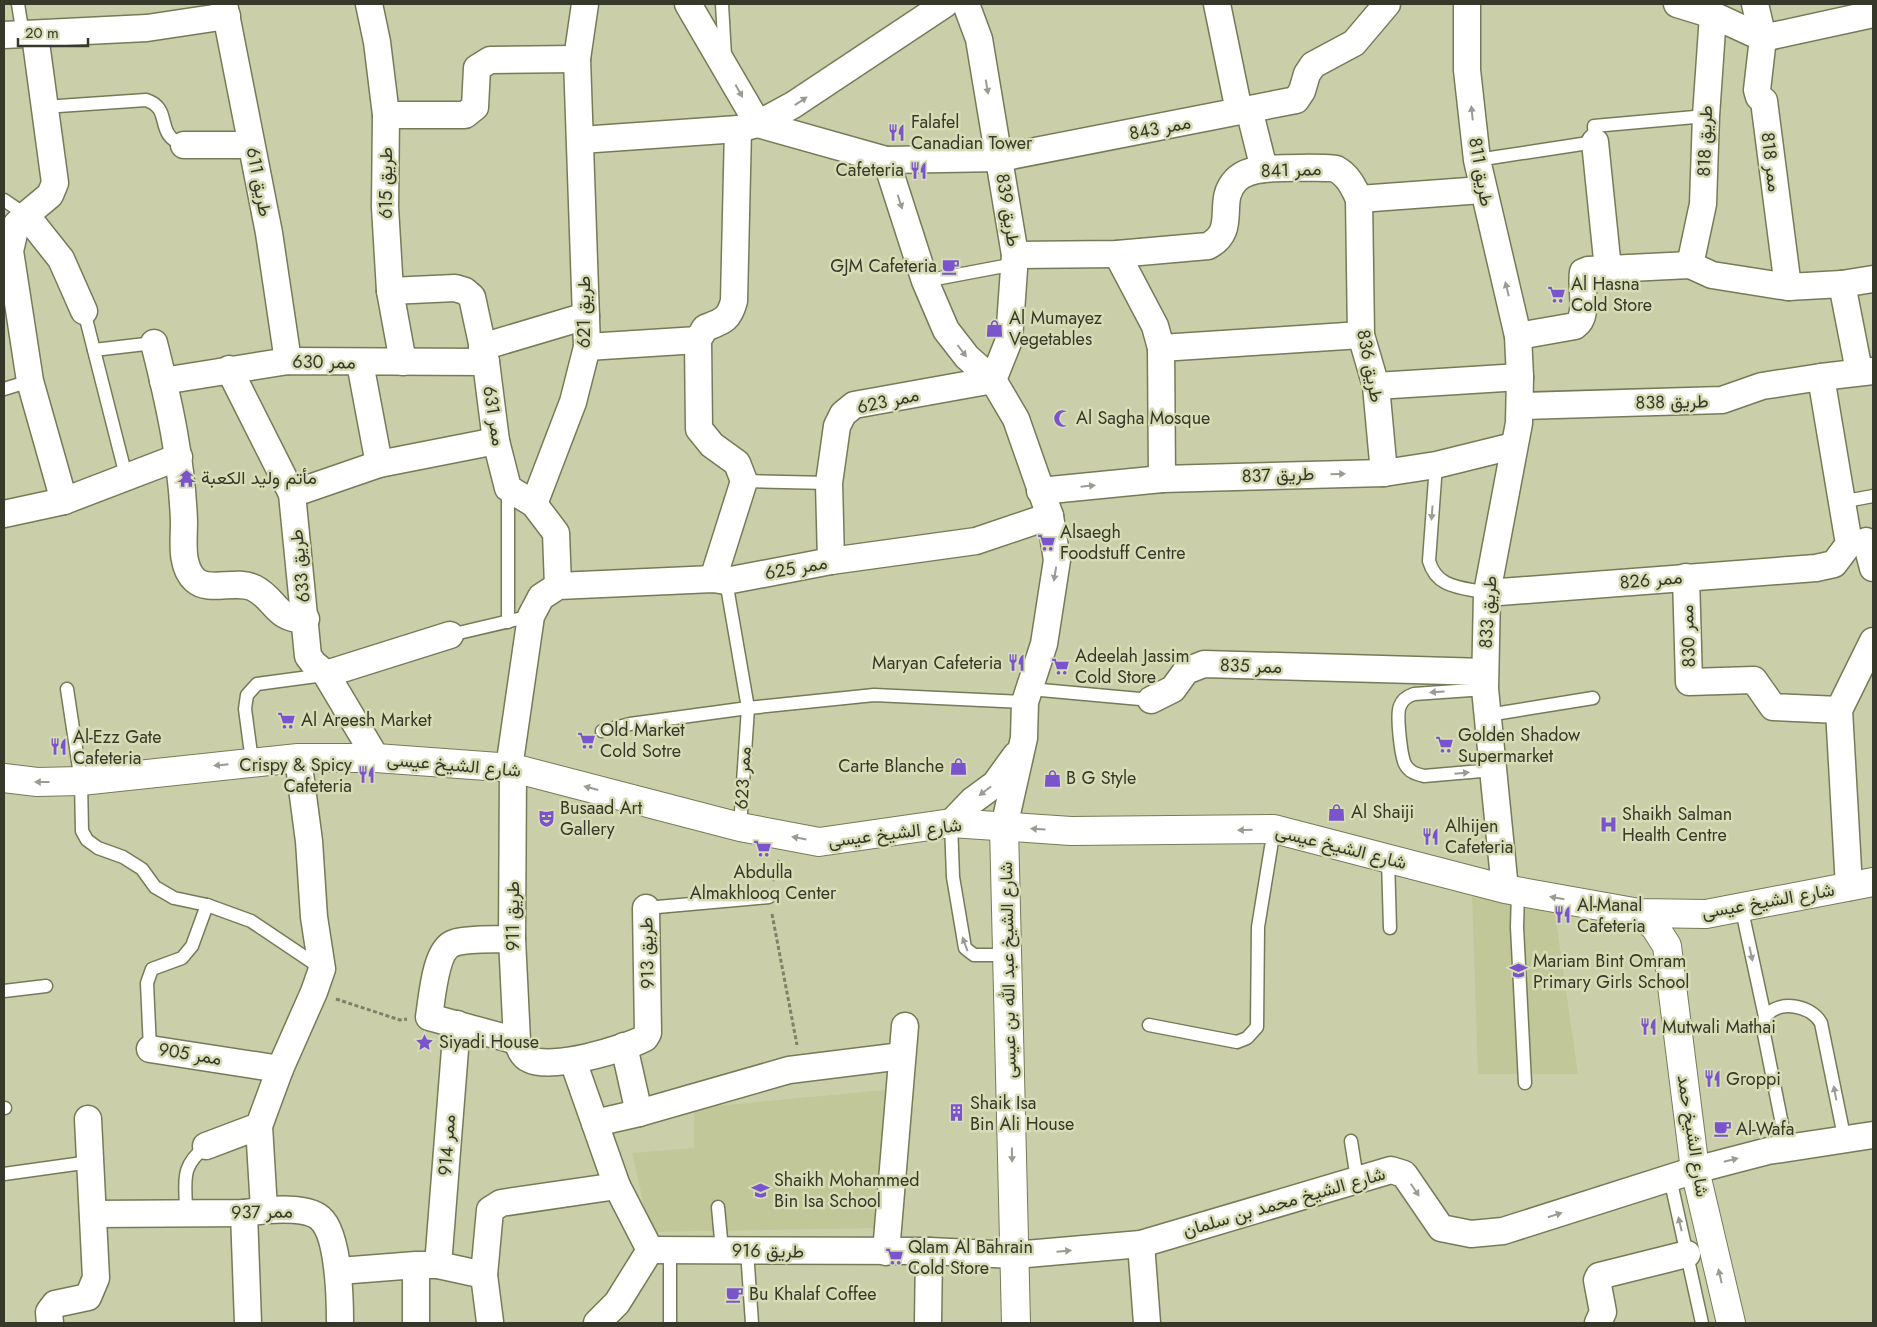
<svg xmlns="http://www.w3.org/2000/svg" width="1877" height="1327" font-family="Jost,Vazirmatn,sans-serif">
<rect width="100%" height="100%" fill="#cacfa9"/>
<!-- built -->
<g fill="#c1c799">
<polygon points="1472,896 1554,907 1578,1074 1478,1074"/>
<polygon points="885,1090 877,1228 650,1232 632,1153 694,1148 694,1108"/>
</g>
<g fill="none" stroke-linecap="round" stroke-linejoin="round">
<defs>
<g id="lane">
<polyline points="18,4 23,35"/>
<polyline points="722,4 725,56"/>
<path d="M44,107l102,-7c28,9 7,35 38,45"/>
<polyline points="1477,160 1595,142 1594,126 1706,116"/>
<polyline points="4,200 26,215"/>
<polyline points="925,281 1015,264"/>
<polyline points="84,311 126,476"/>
<polyline points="94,350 154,343"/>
<polyline points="4,389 30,381"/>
<path d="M1436,465l-7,96c8,28 33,26 58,32"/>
<polyline points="744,481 829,483"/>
<polyline points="1841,502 1873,496"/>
<polyline points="726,581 748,708 740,827"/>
<polyline points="508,622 508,488"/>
<polyline points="450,635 531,616"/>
<polyline points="67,689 81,781 82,831 87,840 98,848 123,857 142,869 155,887 174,898 207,905 251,921 321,968"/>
<polyline points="1030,689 1151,700"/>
<path d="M1485,689l-71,5c-6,2 -12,6 -14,12 -4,8 1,50 5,58 4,8 11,10 19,12l69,-6"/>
<polyline points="1488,715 1593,698"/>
<polyline points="602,731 630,724 748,708 874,695 1025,702"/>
<polyline points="252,761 245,709 247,695 257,684 324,675"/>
<polyline points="951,823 953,877 965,948 974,955 1007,955"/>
<polyline points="1388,859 1390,928"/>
<polyline points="1518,891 1517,927 1525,1083"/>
<polyline points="1741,906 1765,1017"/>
<polyline points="646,908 769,897"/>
<polyline points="4,991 46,986"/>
<polyline points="1149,1025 1237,1042 1247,1038 1257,1027 1258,927 1274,829"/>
<polyline points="150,1049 147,983 152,969 182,958 192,946 207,905"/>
<polyline points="4,1108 5,1108"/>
<polyline points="1351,1141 1357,1179"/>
<path d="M1787,1149l-24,-120 2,-12c14,-18 46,-12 56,6l24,118"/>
<polyline points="4,1174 90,1162"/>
<polyline points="1670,1178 1702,1323"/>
<polyline points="718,1207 722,1250"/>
<path d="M186,1212c0,-31 -7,-44 20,-66"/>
<polyline points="747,1251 752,1323"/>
<polyline points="670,1323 670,1250"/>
</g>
<g id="street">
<polyline points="224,4 269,233 288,361"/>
<polyline points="369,4 377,42 386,115 385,207 390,291 403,362"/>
<polyline points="688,4 758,124 886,160 925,281 946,330 967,357 993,380 1016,419 1050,516 1057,560 1044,644 1025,702 1024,738 1004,827"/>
<polyline points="1217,4 1239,111"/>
<polyline points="1467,4 1467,70 1477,160 1518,336 1520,377 1519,423 1487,593 1485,689 1505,889"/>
<polyline points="1677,4 1713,15 1763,38 1873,14"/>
<polyline points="1755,4 1763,38 1757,90 1759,97 1764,101 1788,287"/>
<polyline points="4,35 147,28 227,16"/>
<polyline points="35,35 55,183 50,195 26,215 61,259 84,311"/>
<polyline points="1249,109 1264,169"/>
<polyline points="386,115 465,115 475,107 477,68 490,60 577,59"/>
<polyline points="581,140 738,129 758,124 793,105 945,4"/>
<polyline points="1595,142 1608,269"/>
<polyline points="184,145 251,145"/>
<polyline points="886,160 1000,158 1296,100 1302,91 1307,74 1313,65 1354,43 1387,4"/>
<polyline points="1359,199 1361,335 1376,386 1384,473"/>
<polyline points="26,215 16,225 10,251 30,381 64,501"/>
<polyline points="1117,254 1155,326 1161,348 1162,479"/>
<path d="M1015,255l102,-1 91,-8c31,-16 7,-45 28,-66 7,-7 18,-10 28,-11 9,-1 66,-2 72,0 12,6 18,19 23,30l123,-9"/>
<polyline points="1690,265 1703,204 1706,116 1713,15"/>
<polyline points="1842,284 1859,371"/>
<polyline points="390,291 455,288 465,291 472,297 486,362 496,441 508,488 534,504 556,533 558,586"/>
<path d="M1518,336l57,-10c15,-10 5,-38 8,-54l5,-2 102,-5 22,10 76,12 54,-3 31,-5"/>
<path d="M154,343c15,59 28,118 30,179 0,18 -4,44 11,58 14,13 42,-1 59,8 22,11 22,33 52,31"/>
<polyline points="482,347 586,316"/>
<polyline points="587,347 698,340"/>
<polyline points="1161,348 1361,335"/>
<polyline points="360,363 379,464"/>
<polyline points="229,369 292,494 308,656 314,664 326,674 376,758"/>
<polyline points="163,381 288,361 486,362"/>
<polyline points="1376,386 1520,377"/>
<polyline points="1520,406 1722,400 1762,386 1821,377"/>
<polyline points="1040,491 1162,479 1384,473 1436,465 1513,446"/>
<polyline points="292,494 379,464 496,441"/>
<polyline points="534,504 573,402 587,347 577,59 585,4"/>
<polyline points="4,514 64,501 179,457"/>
<polyline points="1866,541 1873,568"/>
<polyline points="831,561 829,483 837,426 843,414 854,405 993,380 1009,340 1015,255 979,39 966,4"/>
<polyline points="1686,577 1689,682 1754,680 1773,707 1839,710"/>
<path d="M713,579l31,-98 -7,-18 -25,-18 -13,-16 -1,-89 7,-12c18,-7 24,-8 29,-27l4,-172"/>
<polyline points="1487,593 1816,568 1834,564 1849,544 1821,377 1873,371"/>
<polyline points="326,674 450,635"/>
<polyline points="1151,700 1173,689 1186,671 1204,664 1485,672"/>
<polyline points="509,768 531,616 541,597 558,586 713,579 726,581 831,561 976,541 1050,516"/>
<path d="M513,768l-1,171 5,102c2,6 5,15 12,18 22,12 95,-10 116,-21l3,-5 -2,-125"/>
<polyline points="951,823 972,801 995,784 1016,755"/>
<polyline points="1849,887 1839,710 1873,641"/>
<path d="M512,939c-16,1 -43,-1 -58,4 -19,6 -22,56 -25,74l88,24"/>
<polyline points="624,1046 639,1113"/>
<polyline points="150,1049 280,1069"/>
<polyline points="573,1061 617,1186 650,1250"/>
<polyline points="595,1123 639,1113 789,1070 902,1056"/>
<polyline points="259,1126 264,1209"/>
<polyline points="206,1146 259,1126 280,1069 314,992 322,969 314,917 309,841 298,758"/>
<polyline points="244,1213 248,1323"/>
<path d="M93,1214l151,-1c18,-3 61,-8 76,5 19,16 20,81 20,105"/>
<polyline points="1141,1244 1147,1323"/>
<polyline points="650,1250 929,1251 1015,1255 1141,1244 1391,1170 1404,1174 1441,1228 1471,1234 1503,1231 1695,1170 1768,1151 1873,1135"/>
<polyline points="886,1252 905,1026"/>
<polyline points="420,1265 438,1265 484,1275 490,1322"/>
<polyline points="438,1265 457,1024"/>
<polyline points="339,1271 416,1265 416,1323"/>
<polyline points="484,1275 490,1210 501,1203 617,1186"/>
<polyline points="50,1323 49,1312 55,1304 88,1297 96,1278 88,1119"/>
<polyline points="597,1323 617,1303 650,1250"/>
<polyline points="928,1323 929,1251"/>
<polyline points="1598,1323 1603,1312 1597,1280 1599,1276 1687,1254"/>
</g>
<g id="secondary">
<polyline points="4,778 37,782 81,781 298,758 376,758 513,768 740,827 819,842 951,823 1071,831 1274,829 1505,889 1639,913 1706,914 1873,882"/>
<polyline points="1004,827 1016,1323"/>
<polyline points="1639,913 1655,927 1667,946 1695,1170 1731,1323"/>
</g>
</defs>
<!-- lane casing -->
<use href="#lane" stroke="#767b57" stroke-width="15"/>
<!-- street casing -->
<use href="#street" stroke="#767b57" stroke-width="29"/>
<!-- secondary casing -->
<use href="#secondary" stroke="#767b57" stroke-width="30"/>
<!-- path -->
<g stroke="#7d8167" stroke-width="3" stroke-dasharray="4 2.5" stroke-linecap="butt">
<polyline points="773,881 779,860"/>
<polyline points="772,914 797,1045"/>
<polyline points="336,999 400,1020 407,1019"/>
</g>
<!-- lane -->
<use href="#lane" stroke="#fff" stroke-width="12"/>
<!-- street -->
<use href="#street" stroke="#fff" stroke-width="26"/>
<!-- secondary -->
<use href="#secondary" stroke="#fff" stroke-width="28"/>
</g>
<!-- one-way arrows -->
<defs><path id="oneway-solid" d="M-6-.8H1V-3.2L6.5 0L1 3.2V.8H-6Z" transform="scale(1.25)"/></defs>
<g fill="#9a9c94">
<use href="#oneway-solid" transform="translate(987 87) rotate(80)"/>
<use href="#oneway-solid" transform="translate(739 91) rotate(61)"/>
<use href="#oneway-solid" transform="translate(801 101) rotate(-34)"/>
<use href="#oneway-solid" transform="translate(1472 113) rotate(-96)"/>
<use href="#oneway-solid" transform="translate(900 202) rotate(72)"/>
<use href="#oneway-solid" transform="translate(1507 289) rotate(-104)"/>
<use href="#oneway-solid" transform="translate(962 351) rotate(53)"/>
<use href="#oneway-solid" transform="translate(1338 474) rotate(-1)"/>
<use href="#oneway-solid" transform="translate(1088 486) rotate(-6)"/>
<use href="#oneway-solid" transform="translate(1432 513) rotate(94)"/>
<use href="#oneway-solid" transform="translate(1055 574) rotate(99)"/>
<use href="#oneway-solid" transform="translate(1437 692) rotate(176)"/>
<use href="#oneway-solid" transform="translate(221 765) rotate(174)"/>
<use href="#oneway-solid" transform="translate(1462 773) rotate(-5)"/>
<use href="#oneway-solid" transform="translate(42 782) rotate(-180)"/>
<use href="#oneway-solid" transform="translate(591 788) rotate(-165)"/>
<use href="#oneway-solid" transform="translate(985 791) rotate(143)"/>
<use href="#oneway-solid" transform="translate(1038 829) rotate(-176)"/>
<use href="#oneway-solid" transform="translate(1245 830) rotate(179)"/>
<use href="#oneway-solid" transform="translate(799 838) rotate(-169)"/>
<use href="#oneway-solid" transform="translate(1557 898) rotate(-170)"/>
<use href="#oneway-solid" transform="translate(965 944) rotate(-110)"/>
<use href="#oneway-solid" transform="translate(1751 954) rotate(78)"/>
<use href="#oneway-solid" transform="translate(1835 1093) rotate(-101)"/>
<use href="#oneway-solid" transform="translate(1012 1155) rotate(89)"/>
<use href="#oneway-solid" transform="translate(1731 1160) rotate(-14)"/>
<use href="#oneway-solid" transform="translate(1415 1190) rotate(56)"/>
<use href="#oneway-solid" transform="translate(1555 1215) rotate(-18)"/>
<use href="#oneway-solid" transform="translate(1680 1224) rotate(-103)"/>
<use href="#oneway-solid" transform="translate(1064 1251) rotate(-5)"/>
<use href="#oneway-solid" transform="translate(1720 1276) rotate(-103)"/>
</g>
<!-- icons -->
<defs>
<symbol id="restaurant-bare" viewBox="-9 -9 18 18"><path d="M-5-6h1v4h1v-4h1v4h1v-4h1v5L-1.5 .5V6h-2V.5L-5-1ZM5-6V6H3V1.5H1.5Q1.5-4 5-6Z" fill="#7954cd" stroke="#d7dcb5" stroke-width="2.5" paint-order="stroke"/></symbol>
<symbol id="cafe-bare" viewBox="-9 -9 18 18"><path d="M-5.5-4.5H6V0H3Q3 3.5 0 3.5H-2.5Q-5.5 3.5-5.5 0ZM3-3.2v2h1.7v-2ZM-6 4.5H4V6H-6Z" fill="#7954cd" stroke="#d7dcb5" stroke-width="2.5" paint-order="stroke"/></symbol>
<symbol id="supermarket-bare" viewBox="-9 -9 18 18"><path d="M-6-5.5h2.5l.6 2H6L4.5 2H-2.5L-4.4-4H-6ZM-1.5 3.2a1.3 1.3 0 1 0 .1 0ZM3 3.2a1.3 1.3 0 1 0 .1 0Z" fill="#7954cd" stroke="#d7dcb5" stroke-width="2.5" paint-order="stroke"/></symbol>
<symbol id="shop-bare" viewBox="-9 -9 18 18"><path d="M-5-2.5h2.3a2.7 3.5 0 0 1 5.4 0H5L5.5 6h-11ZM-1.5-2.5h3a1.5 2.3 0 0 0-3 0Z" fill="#7954cd" stroke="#d7dcb5" stroke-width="2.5" paint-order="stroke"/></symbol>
<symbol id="mosque-bare" viewBox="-9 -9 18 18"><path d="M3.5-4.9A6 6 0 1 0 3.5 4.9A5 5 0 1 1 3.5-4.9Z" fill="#7954cd" stroke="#d7dcb5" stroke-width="2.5" paint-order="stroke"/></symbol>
<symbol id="temple-bare" viewBox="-9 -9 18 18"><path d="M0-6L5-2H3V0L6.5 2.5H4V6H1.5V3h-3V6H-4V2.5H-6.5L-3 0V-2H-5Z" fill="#7954cd" stroke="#d7dcb5" stroke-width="2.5" paint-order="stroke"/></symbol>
<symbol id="theatre-bare" viewBox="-9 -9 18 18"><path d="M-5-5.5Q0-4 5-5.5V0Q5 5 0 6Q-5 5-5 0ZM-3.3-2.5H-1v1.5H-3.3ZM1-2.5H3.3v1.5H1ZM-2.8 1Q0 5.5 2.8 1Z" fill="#7954cd" stroke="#d7dcb5" stroke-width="2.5" paint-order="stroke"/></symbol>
<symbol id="hospital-bare" viewBox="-9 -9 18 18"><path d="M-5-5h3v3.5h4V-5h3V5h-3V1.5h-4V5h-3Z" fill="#7954cd" stroke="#d7dcb5" stroke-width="2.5" paint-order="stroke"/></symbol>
<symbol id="school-bare" viewBox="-9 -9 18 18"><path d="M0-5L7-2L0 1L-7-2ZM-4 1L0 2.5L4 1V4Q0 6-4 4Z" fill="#7954cd" stroke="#d7dcb5" stroke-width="2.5" paint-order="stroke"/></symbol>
<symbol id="sight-bare" viewBox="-9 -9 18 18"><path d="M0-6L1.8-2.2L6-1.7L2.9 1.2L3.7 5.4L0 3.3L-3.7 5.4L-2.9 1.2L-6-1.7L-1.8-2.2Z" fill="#7954cd" stroke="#d7dcb5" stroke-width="2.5" paint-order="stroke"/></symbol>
<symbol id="building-bare" viewBox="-9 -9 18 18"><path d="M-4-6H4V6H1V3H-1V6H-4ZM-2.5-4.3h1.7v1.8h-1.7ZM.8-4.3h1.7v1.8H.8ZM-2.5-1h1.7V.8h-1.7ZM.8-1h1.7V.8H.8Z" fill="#7954cd" stroke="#d7dcb5" stroke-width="2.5" paint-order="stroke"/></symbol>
</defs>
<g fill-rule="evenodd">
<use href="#restaurant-bare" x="884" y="120" width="25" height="25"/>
<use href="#restaurant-bare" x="906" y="158" width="25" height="25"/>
<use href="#cafe-bare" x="938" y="254" width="25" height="25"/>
<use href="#supermarket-bare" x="1544" y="282" width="25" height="25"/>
<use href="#shop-bare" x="982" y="316" width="25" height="25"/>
<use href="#mosque-bare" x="1050" y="406" width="25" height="25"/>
<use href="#temple-bare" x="174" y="466" width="25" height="25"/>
<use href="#supermarket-bare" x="1034" y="530" width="25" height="25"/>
<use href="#restaurant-bare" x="1004" y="650" width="25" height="25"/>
<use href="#supermarket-bare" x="1048" y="654" width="25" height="25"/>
<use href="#supermarket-bare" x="274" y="708" width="25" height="25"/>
<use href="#supermarket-bare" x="574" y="728" width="25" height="25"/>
<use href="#supermarket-bare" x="1432" y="732" width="25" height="25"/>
<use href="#restaurant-bare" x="46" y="734" width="25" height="25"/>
<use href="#shop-bare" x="946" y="754" width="25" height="25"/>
<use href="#restaurant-bare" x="354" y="762" width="25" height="25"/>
<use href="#shop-bare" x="1040" y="766" width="25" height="25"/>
<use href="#shop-bare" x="1324" y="800" width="25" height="25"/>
<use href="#theatre-bare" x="534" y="806" width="25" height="25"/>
<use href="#hospital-bare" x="1596" y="812" width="25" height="25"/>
<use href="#restaurant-bare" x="1418" y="824" width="25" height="25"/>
<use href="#supermarket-bare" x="750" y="836" width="25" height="25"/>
<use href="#restaurant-bare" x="1550" y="902" width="25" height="25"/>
<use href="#school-bare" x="1506" y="958" width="25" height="25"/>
<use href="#restaurant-bare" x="1636" y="1014" width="25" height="25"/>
<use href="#sight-bare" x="412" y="1030" width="25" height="25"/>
<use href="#restaurant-bare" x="1700" y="1066" width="25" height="25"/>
<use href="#building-bare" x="944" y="1100" width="25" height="25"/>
<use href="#cafe-bare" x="1710" y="1116" width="25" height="25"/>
<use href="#school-bare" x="748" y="1178" width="25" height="25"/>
<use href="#supermarket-bare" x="882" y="1244" width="25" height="25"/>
<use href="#cafe-bare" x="722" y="1282" width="25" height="25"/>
</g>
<g text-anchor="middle" stroke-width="5" stroke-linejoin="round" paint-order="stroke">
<!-- poi labels -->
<g font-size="18" fill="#363829" stroke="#d7dcb5" text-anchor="start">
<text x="911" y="128">Falafel<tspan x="911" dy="21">Canadian Tower</tspan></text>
<text x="904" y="176" text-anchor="end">Cafeteria</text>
<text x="937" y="272" text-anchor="end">GJM Cafeteria</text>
<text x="1571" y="290">Al Hasna<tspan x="1571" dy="21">Cold Store</tspan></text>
<text x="1009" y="324">Al Mumayez<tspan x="1009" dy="21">Vegetables</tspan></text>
<text x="1076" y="424">Al Sagha Mosque</text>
<text x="201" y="484">مأتم وليد الكعبة</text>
<text x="1060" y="538">Alsaegh<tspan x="1060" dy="21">Foodstuff Centre</tspan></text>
<text x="1075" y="662">Adeelah Jassim<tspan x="1075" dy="21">Cold Store</tspan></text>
<text x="1002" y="669" text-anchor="end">Maryan Cafeteria</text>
<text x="301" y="726">Al Areesh Market</text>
<text x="600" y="736">Old Market<tspan x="600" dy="21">Cold Sotre</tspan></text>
<text x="1458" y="741">Golden Shadow<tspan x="1458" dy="21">Supermarket</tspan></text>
<text x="73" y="743">Al-Ezz Gate<tspan x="73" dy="21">Cafeteria</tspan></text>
<text x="352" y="771" text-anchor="end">Crispy &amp; Spicy<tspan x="352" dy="21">Cafeteria</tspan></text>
<text x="944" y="772" text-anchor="end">Carte Blanche</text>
<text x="1066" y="784">B G Style</text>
<text x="560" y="814">Busaad Art<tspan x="560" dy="21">Gallery</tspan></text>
<text x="1351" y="818">Al Shaiji</text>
<text x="1622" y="820">Shaikh Salman<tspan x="1622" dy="21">Health Centre</tspan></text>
<text x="1445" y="832">Alhijen<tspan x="1445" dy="21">Cafeteria</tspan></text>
<text x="763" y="878" text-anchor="middle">Abdulla<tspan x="763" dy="21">Almakhlooq Center</tspan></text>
<text x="1577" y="911">Al-Manal<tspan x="1577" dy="21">Cafeteria</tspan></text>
<text x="1533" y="967">Mariam Bint Omram<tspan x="1533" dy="21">Primary Girls School</tspan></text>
<text x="1662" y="1033">Mutwali Mathai</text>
<text x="439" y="1048">Siyadi House</text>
<text x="1726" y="1085">Groppi</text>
<text x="970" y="1109">Shaik Isa<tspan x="970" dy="21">Bin Ali House</tspan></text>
<text x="1736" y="1135">Al-Wafa</text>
<text x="774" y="1186">Shaikh Mohammed<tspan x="774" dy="21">Bin Isa School</tspan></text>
<text x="908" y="1253">Qlam Al Bahrain<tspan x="908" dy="21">Cold Store</tspan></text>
<text x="749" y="1300">Bu Khalaf Coffee</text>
</g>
<!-- street labels -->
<g font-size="18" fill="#363829" stroke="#d7dcb5">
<text transform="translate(1160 128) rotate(-11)" y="6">ممر 843</text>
<text transform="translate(1705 141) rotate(-88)" y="6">طريق 818</text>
<text transform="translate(1771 162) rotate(83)" y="6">ممر 818</text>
<text transform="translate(1291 170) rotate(-2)" y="6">ممر 841</text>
<text transform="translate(1481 172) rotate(80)" y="6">طريق 811</text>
<text transform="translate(259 182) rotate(79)" y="6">طريق 611</text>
<text transform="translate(386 183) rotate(-90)" y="6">طريق 615</text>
<text transform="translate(1008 210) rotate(81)" y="6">طريق 839</text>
<text transform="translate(584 312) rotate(-90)" y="6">طريق 621</text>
<text transform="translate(324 362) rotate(1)" y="6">ممر 630</text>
<text transform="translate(1370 366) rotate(79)" y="6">طريق 836</text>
<text transform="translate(888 401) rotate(-12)" y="6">ممر 623</text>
<text transform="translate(1672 402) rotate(-1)" y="6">طريق 838</text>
<text transform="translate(494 416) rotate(81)" y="6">ممر 631</text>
<text transform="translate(1278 475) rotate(-2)" y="6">طريق 837</text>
<text transform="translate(300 566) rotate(-96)" y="6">طريق 633</text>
<text transform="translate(796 568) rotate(-10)" y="6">ممر 625</text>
<text transform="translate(1651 580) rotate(-5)" y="6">ممر 826</text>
<text transform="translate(1488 612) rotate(-86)" y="6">طريق 833</text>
<text transform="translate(1688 636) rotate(-92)" y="6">ممر 830</text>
<text transform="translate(1251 666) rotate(2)" y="6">ممر 835</text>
<text transform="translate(454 765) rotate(5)" y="6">شارع الشيخ عيسى</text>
<text transform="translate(743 778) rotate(-87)" y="6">ممر 623</text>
<text transform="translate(895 833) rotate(-7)" y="6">شارع الشيخ عيسى</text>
<text transform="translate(1341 847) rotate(14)" y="6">شارع الشيخ عيسى</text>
<text transform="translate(1768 901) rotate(-10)" y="6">شارع الشيخ عيسى</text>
<text transform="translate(513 916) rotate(-90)" y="6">طريق 911</text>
<text transform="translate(647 953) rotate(-91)" y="6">طريق 913</text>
<text transform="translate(1008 970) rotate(-91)" y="6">شارع الشيخ عبد الله بن عيسى</text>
<text transform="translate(190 1054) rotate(9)" y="6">ممر 905</text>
<text transform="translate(1693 1136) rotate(81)" y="6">شارع الشيخ حمد</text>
<text transform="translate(447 1145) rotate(-86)" y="6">ممر 914</text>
<text transform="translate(1284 1202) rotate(-16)" y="6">شارع الشيخ محمد بن سلمان</text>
<text transform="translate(262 1212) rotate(-1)" y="6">ممر 937</text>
<text transform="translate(768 1251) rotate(1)" y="6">طريق 916</text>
</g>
</g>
<!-- border -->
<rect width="1877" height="1327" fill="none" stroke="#363829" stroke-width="10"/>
<!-- scale -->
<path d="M18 38v8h70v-8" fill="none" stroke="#363829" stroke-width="2.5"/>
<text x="25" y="38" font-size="15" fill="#363829" stroke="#d7dcb5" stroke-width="4" paint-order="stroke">20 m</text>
</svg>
